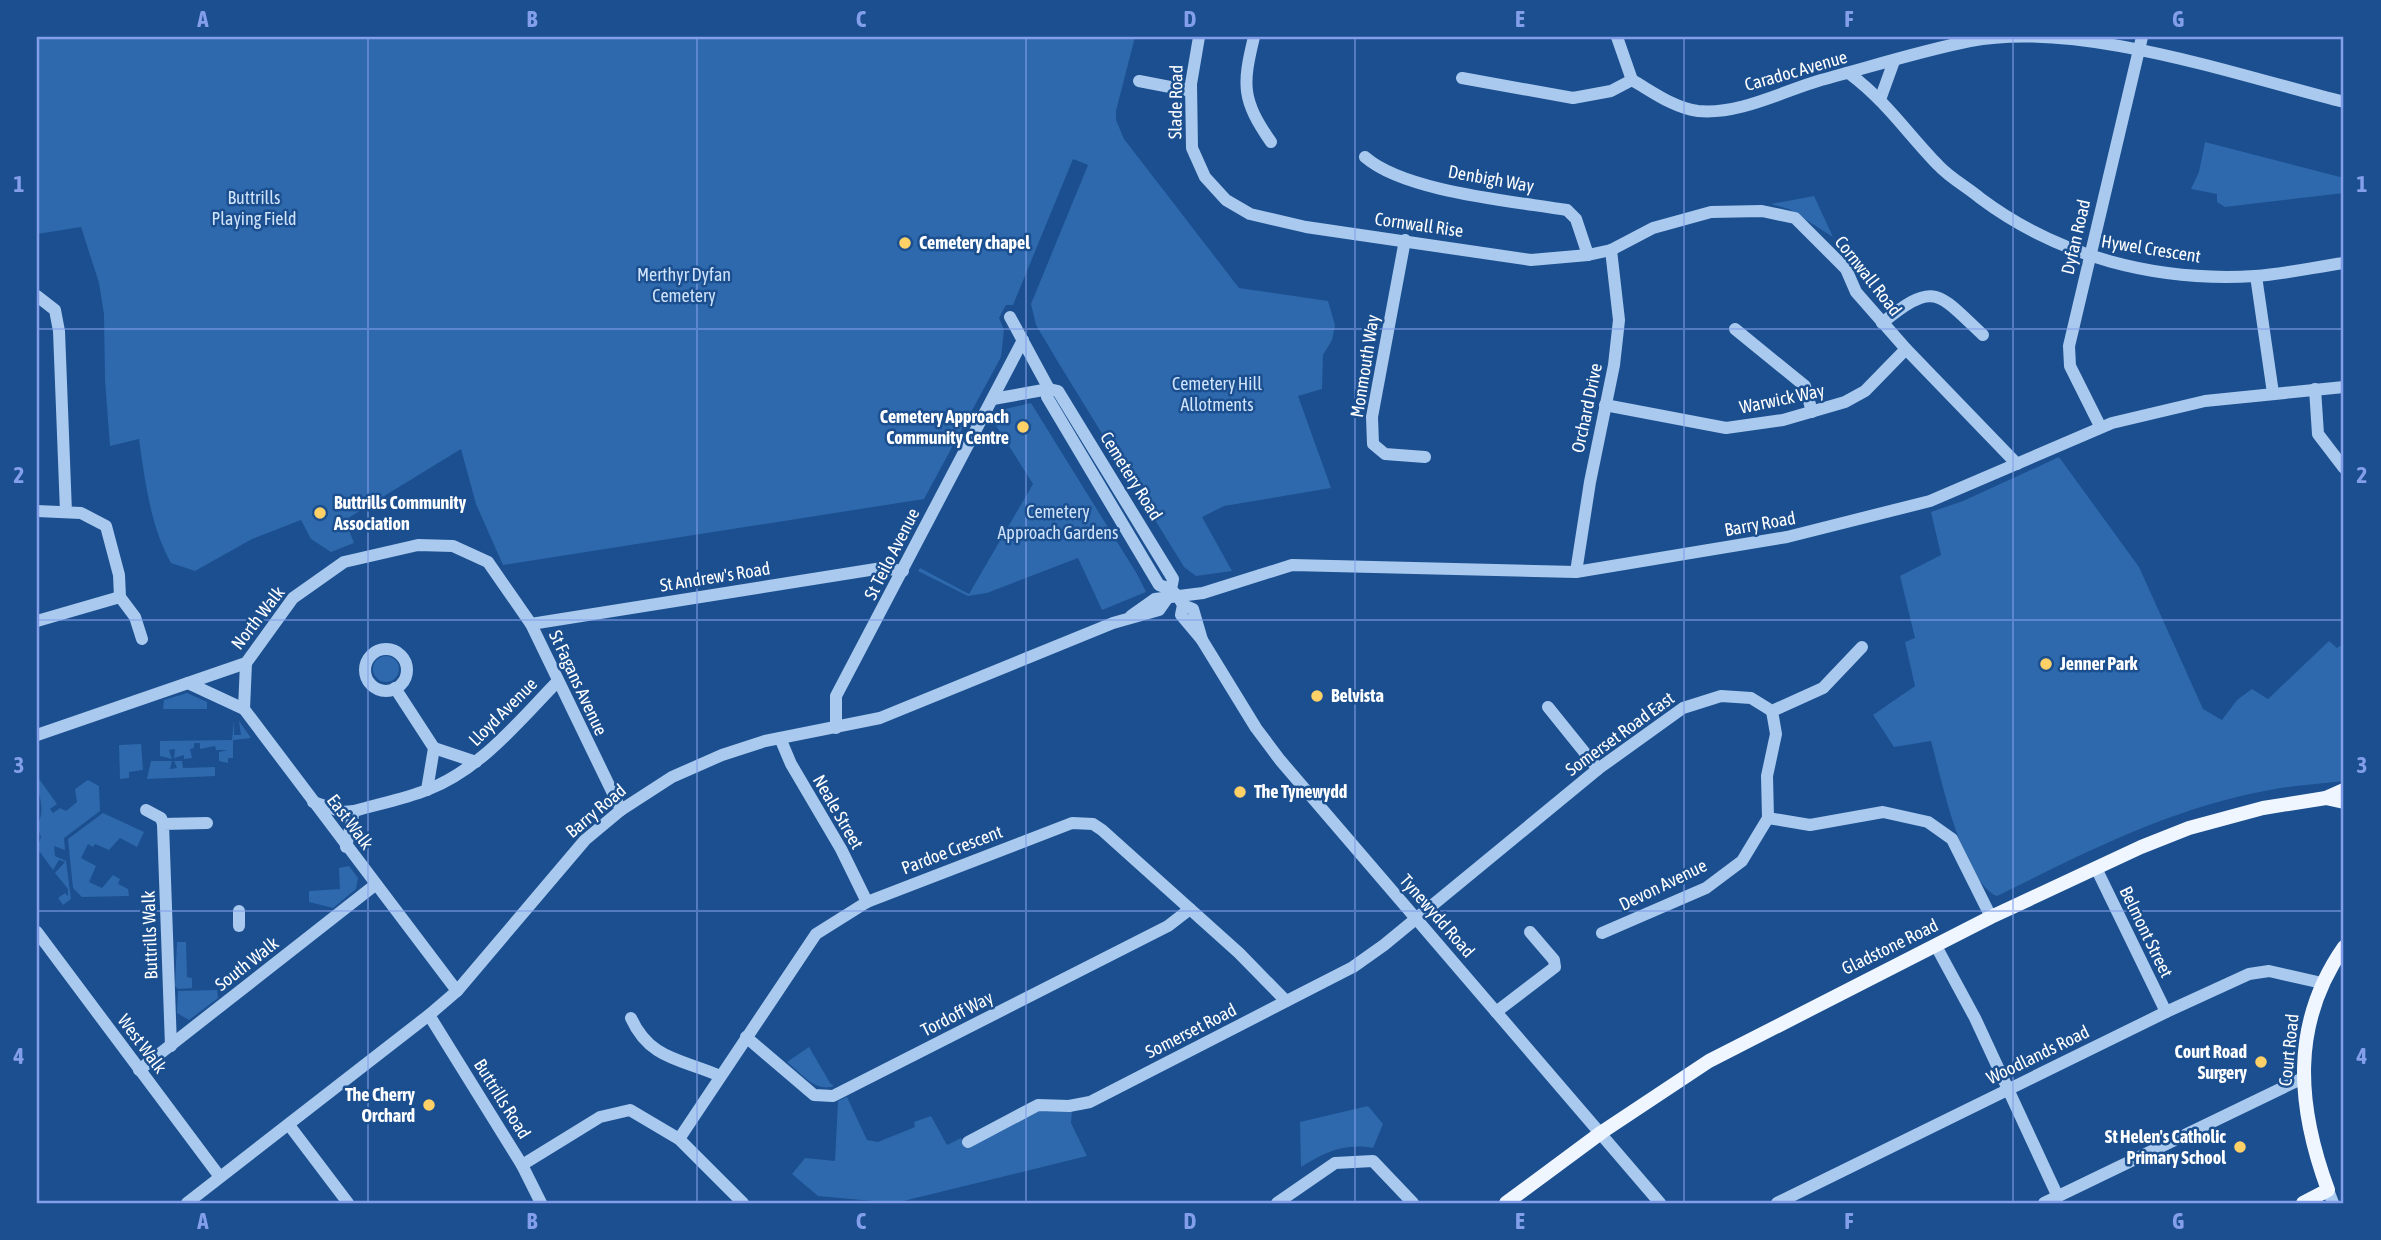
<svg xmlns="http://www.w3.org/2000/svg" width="2381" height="1240" font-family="'Asap Condensed',sans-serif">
<rect width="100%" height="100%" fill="#1b4f8f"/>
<!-- green -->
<g fill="#2e69ad">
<path d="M37,37h1098l-19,74v9l8,19 115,149 89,13 7,24 -3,15 -9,15 -1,34 -24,7 33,92 -107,18 -22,11 30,54 -36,5 -12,-9 -126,-205 -22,-37 -5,-21 57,-139 -15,-6 -60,146h-7l-7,13 5,12 -3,27 -77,142 -421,66 -27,-61 -15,-55 -116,71 9,23 -23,9 -20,-13 -10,-19 -49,19 -57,32 -24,-8c-21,-38 -26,-82 -32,-124l-29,7 -5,-66 -1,-66 -5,-31 -18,-56 -44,7z"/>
<polygon points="2205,142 2344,178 2344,193 2225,207 2217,202 2217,194 2191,189 2199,172"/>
<polygon points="1814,196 1833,237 1789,209 1771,204"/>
<polygon points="1031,403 1137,574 1146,592 1102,610 1078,558 987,593 968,596 918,571 920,568 969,594 1033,484 995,424 1005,409"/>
<path d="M2059,457l80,110 64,142 19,11 15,-20 15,-11 16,10 61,-58 8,7 7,-5v138c-24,3 -49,4 -74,9 -97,17 -186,63 -273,106 -35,-15 -56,-119 -66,-155l-37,6 -21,-32 42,-29 -10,-44 10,-4 -15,-62 41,-21 -10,-43 32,-11z"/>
<circle cx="386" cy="669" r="13"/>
<polygon points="187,693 207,702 207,709 163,709 164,700"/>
<polygon points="234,720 234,735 241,735 239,721 251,738 233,740 233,758 228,758 228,763 219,761 219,752 228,750 216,750 215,746 200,749 200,743 194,743 194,748 190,749 192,758 184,759 184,755 174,758 175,749 169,750 172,759 160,756 160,741 232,740"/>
<polygon points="141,744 143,770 129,772 129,778 120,779 119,745"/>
<polygon points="151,761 172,761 170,769 177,768 174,761 182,761 183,768 215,767 215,776 147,779"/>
<path d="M37,776l20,28 -7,5 3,4 7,-5 6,3 11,-9 -2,-13 13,-9 11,6 1,25 -36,27 1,12 -11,-4 1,10 11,5 5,38 -8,6 -5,-7 7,-5 3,3v-7l-13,-16 10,-11 -6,-2 -6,10 -16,-22 4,-11 -4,-11c10,-18 0,-31 0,-50z"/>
<polygon points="103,813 144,832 137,847 120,838 109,850 95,844 93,847 88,844 81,858 96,866 89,882 102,888 113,875 120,879 118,884 128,889 129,896 82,897 73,888 68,839"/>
<polygon points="349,866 358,878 356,889 333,908 309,902 309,891 340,889 339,868"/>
<polygon points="177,942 186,942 187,977 192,978 192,988 178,989 175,986"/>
<polygon points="217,990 218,998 189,1020 177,1013 178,991"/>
<path d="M809,1047l21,36 4,3c-18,7 -33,-13 -47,-24z"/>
<polygon points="847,1097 867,1140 878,1142 915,1127 914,1122 931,1116 947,1145 961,1138 965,1147 1034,1111 1072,1110 1071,1123 1087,1156 895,1203 818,1196 792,1174 805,1158 835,1161 838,1101"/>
<path d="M1368,1106l15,18 -10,24c-30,-5 -47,4 -72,19l-1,-45z"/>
</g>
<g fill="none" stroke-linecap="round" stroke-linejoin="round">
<!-- minor -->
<g stroke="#a9c9ee" stroke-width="12">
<polyline points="1199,37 1191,84 1192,148 1205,177 1226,200 1250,214 1306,227 1531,260 1588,255 1611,250 1653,228 1711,212 1762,211 1795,218 1846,269 1856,292 1906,349 2017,464"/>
<path d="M1254,37c-12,49 -12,63 17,105"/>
<polyline points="1617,37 1632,80"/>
<path d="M1850,74c38,29 56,58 88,91 12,13 29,22 42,33 79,59 176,84 275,78 30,-2 60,-9 89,-13"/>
<polyline points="1462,78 1573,98 1611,91 1632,80"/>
<path d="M1632,80c21,12 42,28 66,31 41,4 85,-20 123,-31 49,-13 99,-29 149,-39 109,-21 266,34 374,61"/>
<polyline points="1139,81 1191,91"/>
<polyline points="1881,97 1894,61"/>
<path d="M1365,157c40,35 148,44 202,53l9,9 12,36"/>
<polyline points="1405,240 1372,417 1373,444 1385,454 1425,457"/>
<polyline points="2256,276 2273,393"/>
<polyline points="37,296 55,310 59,331 66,512"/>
<path d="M1010,317l39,72 -2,8 112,188c12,4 18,8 24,20l-2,10 21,25 54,88 24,32 380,443"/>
<path d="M1882,323c53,-43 55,-31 101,12"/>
<polyline points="1735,329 1805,386 1812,412"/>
<polyline points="2315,389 2318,434 2344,468"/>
<polyline points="993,399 1049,389 1058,391 1173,579 1171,589"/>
<polyline points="1605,405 1726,428 1783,420 1845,402 1865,391 1906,349"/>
<polyline points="2100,426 2070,366 2069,346 2142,37"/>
<polyline points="37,511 81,513 106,526 119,575 120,597 135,617 142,639"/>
<polyline points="1576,572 1590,482 1614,365 1619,320 1611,250"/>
<polyline points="1183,605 1193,609 1202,640"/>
<polyline points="1131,616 1155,599 1203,593 1292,565 1576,572 1787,537 1930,501 2112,423 2205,401 2344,387"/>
<polyline points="37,621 120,597"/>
<polyline points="531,624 882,568 903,571"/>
<circle cx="386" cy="670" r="21"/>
<polyline points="246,663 244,709 457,991"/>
<polyline points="188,683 244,709"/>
<polyline points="395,688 434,748 427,790"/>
<polyline points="1548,707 1598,769"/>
<polyline points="836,728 836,696 1023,340"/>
<polyline points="37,735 246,663 293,598 344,562 418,545 453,546 488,562 531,624 621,810"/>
<polyline points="780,738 791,764 841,849 867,902"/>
<polyline points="434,748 476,762"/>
<polyline points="313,802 343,812 354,811"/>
<polyline points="146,810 161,818 163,824"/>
<polyline points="1768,818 1767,776 1776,734 1772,711"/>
<path d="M346,847l8,-36c24,-7 50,-12 73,-21 54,-21 91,-68 131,-109"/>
<polyline points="2096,868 2166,1012"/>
<polyline points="239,911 239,926"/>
<polyline points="37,932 220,1177"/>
<polyline points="1602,933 1706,888 1742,861 1768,818 1810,825 1883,812 1928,822 1952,839 1991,917"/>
<polyline points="1936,946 1975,1018 2058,1197"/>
<polyline points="1496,1012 1555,967 1554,960 1530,932"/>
<polyline points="429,1015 522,1165 541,1203"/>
<path d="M631,1018c19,42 51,41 89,58"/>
<polyline points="746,1037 814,1095 833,1096 1168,926 1190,909"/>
<polyline points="171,1046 163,824 207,823"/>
<polyline points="139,1070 375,885"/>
<polyline points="289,1125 348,1203"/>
<polyline points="679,1139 816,934 867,902 1072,823 1093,824 1102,830 1239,953 1286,1001"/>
<polyline points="968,1142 1038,1105 1069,1106 1090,1102 1353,967 1384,945 1598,769 1683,708 1721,696 1751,698 1772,711 1823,688 1862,647"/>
<polyline points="522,1165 600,1117 630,1110 679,1139 743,1203"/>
<polyline points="2328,1190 2333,1203"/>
<polyline points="187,1203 429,1015 457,991 585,840 621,810 672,777 722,755 765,741 880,718 1113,623 1159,610 1166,600"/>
<polyline points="1277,1203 1335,1163 1373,1161 1413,1203"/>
<polyline points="1777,1203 2166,1012 2249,974 2269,971 2322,983"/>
<polyline points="2044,1203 2303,1078"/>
</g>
<!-- major -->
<g stroke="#f0f6ff" stroke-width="14">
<polyline points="2326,798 2344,802"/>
<polyline points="1506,1203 1602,1132 1709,1061 1991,917 2141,847 2189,828 2263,808 2326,798 2344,790"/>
<path d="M2303,1203l25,-13c-31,-84 -38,-166 16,-243"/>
</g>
</g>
<!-- grid -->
<path fill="none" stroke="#839eea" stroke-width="2" stroke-opacity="0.55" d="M368,37v1166M697,37v1166M1026,37v1166M1355,37v1166M1684,37v1166M2013,37v1166M37,329h2307M37,620h2307M37,911h2307"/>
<!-- markers -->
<g fill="#ffd166" stroke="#1b4f8f" stroke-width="2.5">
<circle cx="905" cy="243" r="7"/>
<circle cx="1023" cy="427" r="7"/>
<circle cx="320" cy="513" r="7"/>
<circle cx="2046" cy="664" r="7"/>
<circle cx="1317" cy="696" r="7"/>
<circle cx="1240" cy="792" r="7"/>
<circle cx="2261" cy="1062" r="7"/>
<circle cx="429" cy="1105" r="7"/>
<circle cx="2240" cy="1147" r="7"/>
</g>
<g text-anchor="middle" stroke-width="5" stroke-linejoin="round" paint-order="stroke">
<!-- street labels -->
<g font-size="18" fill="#fff" stroke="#1b4f8f">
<text transform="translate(1796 71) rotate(-16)" y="6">Caradoc Avenue</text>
<text transform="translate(1176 102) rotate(-89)" y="6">Slade Road</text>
<text transform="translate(1491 179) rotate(10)" y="6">Denbigh Way</text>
<text transform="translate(1419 225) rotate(8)" y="6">Cornwall Rise</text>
<text transform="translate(2076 237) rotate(-77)" y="6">Dyfan Road</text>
<text transform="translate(2151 249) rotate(9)" y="6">Hywel Crescent</text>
<text transform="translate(1868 276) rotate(52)" y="6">Cornwall Road</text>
<text transform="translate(1365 366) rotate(-81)" y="6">Monmouth Way</text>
<text transform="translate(1782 399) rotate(-12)" y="6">Warwick Way</text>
<text transform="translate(1587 408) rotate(-78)" y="6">Orchard Drive</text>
<text transform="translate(1131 476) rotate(58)" y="6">Cemetery Road</text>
<text transform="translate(1760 524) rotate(-10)" y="6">Barry Road</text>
<text transform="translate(892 554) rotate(-63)" y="6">St Teilo Avenue</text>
<text transform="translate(715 577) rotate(-9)" y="6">St Andrew's Road</text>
<text transform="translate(258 618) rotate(-52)" y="6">North Walk</text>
<text transform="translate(578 683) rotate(65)" y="6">St Fagans Avenue</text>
<text transform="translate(503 712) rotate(-45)" y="6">Lloyd Avenue</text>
<text transform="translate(1620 734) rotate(-36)" y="6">Somerset Road East</text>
<text transform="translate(596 811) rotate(-40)" y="6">Barry Road</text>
<text transform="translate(838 812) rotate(60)" y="6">Neale Street</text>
<text transform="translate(350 822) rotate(53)" y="6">East Walk</text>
<text transform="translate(952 850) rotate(-21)" y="6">Pardoe Crescent</text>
<text transform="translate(1663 885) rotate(-26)" y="6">Devon Avenue</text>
<text transform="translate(1437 916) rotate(49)" y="6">Tynewydd Road</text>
<text transform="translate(2146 932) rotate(64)" y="6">Belmont Street</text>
<text transform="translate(150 935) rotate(-92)" y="6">Buttrills Walk</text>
<text transform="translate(1890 947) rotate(-26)" y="6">Gladstone Road</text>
<text transform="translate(247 964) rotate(-38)" y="6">South Walk</text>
<text transform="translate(957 1014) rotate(-27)" y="6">Tordoff Way</text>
<text transform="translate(1191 1031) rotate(-27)" y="6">Somerset Road</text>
<text transform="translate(142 1044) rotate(53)" y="6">West Walk</text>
<text transform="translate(2289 1050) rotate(-84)" y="6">Court Road</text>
<text transform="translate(2038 1055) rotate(-26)" y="6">Woodlands Road</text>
<text transform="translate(502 1099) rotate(58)" y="6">Buttrills Road</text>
</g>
<!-- park labels -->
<g font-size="18" fill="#cfe3fa" stroke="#1b4f8f">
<text x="254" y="204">Buttrills<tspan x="254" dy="21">Playing Field</tspan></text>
<text x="684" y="281">Merthyr Dyfan<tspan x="684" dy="21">Cemetery</tspan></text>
<text x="1217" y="390">Cemetery Hill<tspan x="1217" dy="21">Allotments</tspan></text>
<text x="1058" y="518">Cemetery<tspan x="1058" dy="21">Approach Gardens</tspan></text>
</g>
<!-- poi labels -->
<g font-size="18" font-weight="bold" fill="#fff" stroke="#1b4f8f" text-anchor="start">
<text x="919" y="249">Cemetery chapel</text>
<text x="1009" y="423" text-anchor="end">Cemetery Approach<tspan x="1009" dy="21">Community Centre</tspan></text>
<text x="334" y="509">Buttrills Community<tspan x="334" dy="21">Association</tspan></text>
<text x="2060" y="670">Jenner Park</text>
<text x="1331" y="702">Belvista</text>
<text x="1254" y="798">The Tynewydd</text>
<text x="2247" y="1058" text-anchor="end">Court Road<tspan x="2247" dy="21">Surgery</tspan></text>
<text x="415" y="1101" text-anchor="end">The Cherry<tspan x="415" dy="21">Orchard</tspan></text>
<text x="2226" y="1143" text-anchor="end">St Helen's Catholic<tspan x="2226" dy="21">Primary School</tspan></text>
</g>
</g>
<!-- border -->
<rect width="2381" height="1240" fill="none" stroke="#1b4f8f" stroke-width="77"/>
<rect x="38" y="38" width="2304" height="1164" fill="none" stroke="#839eea" stroke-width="2.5"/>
<g font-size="23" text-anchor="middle" font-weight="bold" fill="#839eea">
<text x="203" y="27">A</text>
<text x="532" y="27">B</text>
<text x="861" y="27">C</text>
<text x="1190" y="27">D</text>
<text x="1520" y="27">E</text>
<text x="1849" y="27">F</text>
<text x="2178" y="27">G</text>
<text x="19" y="192">1</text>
<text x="2362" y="192">1</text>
<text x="19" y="483">2</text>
<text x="2362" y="483">2</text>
<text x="19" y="773">3</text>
<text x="2362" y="773">3</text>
<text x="19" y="1064">4</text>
<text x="2362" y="1064">4</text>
<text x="203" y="1229">A</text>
<text x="532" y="1229">B</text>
<text x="861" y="1229">C</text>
<text x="1190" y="1229">D</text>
<text x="1520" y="1229">E</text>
<text x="1849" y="1229">F</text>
<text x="2178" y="1229">G</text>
</g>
</svg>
